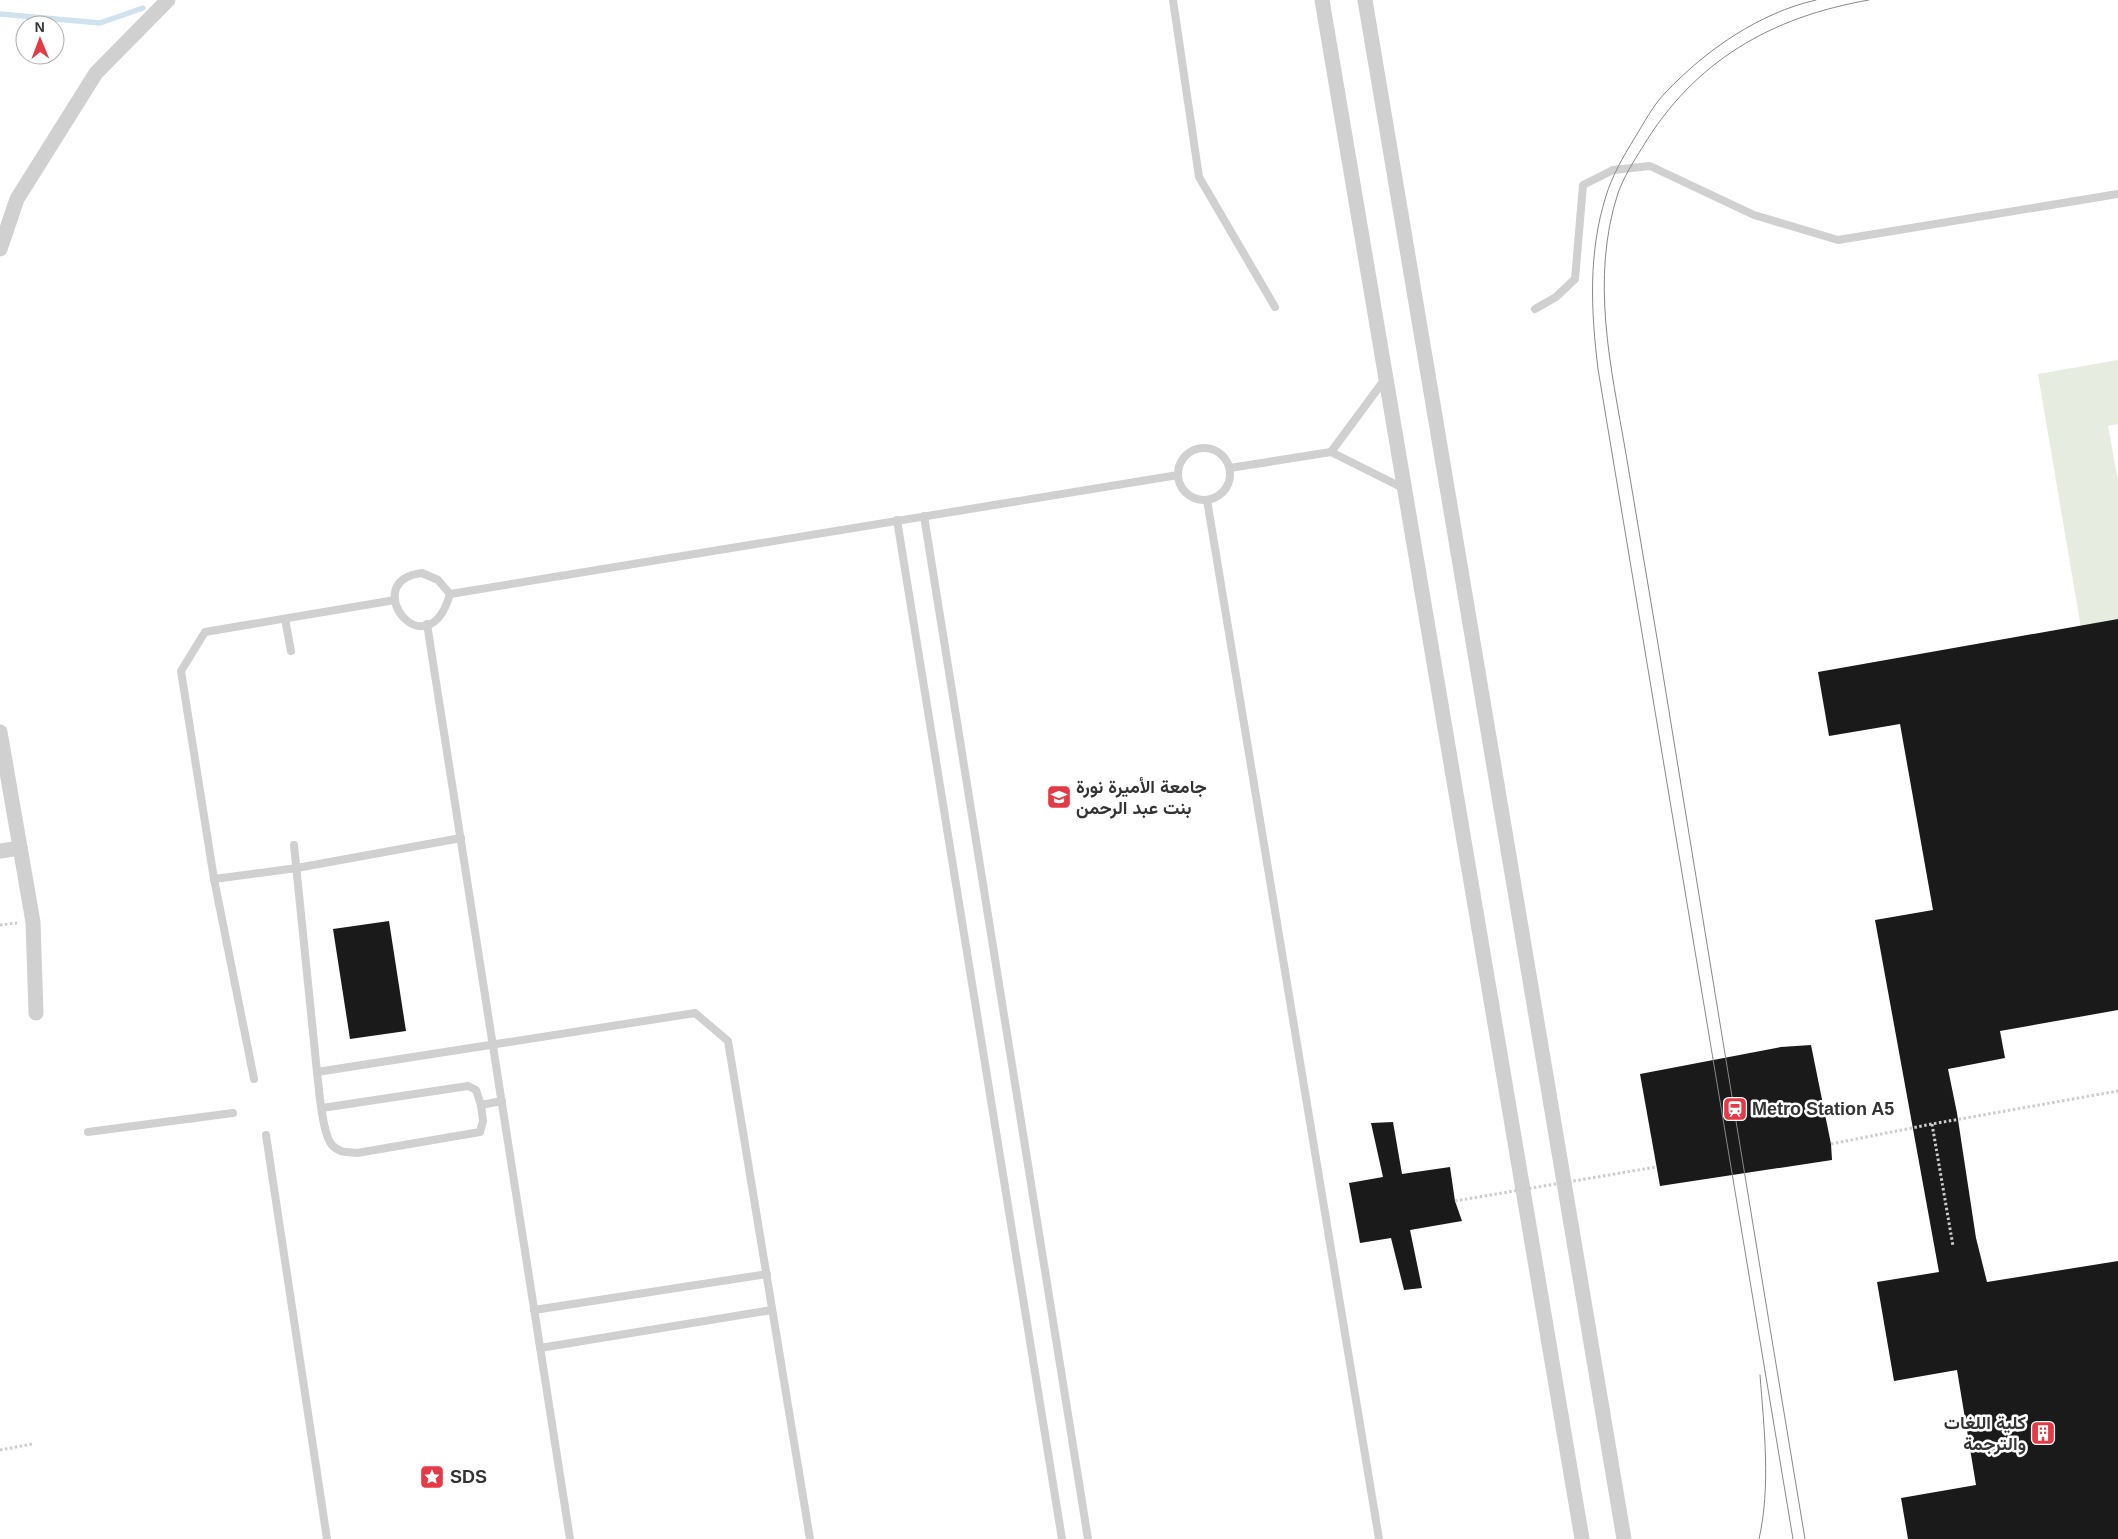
<svg xmlns="http://www.w3.org/2000/svg" width="2118" height="1539" font-family="Helvetica,Vazirmatn,sans-serif">
<rect width="100%" height="100%" fill="#fff"/>
<!-- grass -->
<polygon fill="#e6ecdf" points="2118,360 2118,424 2108,426 2118,481 2118,628 2082,634 2038,374"/>
<g fill="none" stroke-linecap="round" stroke-linejoin="round">
<!-- stream -->
<polyline stroke="#cfe2ee" stroke-width="5.5" points="0,14 100,23 143,8"/>
</g>
<!-- building -->
<g fill="#1a1a1a">
<polygon points="2118,619 2118,1010 2000,1031 2005,1058 1948,1069 1957,1113 1976,1238 1987,1282 2118,1261 2118,1539 1908,1539 1901,1498 1976,1485 1957,1370 1894,1381 1877,1282 1939,1272 1875,920 1933,910 1900,724 1829,736 1818,672"/>
<polygon points="389,921 406,1031 350,1039 333,929"/>
<polygon points="1811,1045 1831,1144 1832,1160 1660,1186 1640,1074 1781,1047"/>
<polygon points="1393,1122 1402,1174 1450,1167 1455,1201 1462,1221 1410,1230 1422,1288 1404,1290 1391,1238 1360,1243 1349,1183 1383,1177 1371,1123"/>
</g>
<g fill="none" stroke-linecap="round" stroke-linejoin="round">
<!-- path -->
<g stroke="#cdcdcd" stroke-width="3" stroke-dasharray="2.5 2.5" stroke-linecap="butt">
<polyline points="0,925 17,923"/>
<polyline points="1932,1124 1953,1246"/>
<polyline points="1831,1144 1932,1124 2118,1091"/>
<polyline points="0,1450 32,1444"/>
</g>
<!-- lane -->
<g stroke="#d0d0d0" stroke-width="8">
<polyline points="1173,0 1199,177 1275,307"/>
<polyline points="1535,309 1556,297 1575,279 1583,185 1613,170 1650,166 1754,215 1838,240 2118,194"/>
<polyline points="1385,379 1331,452 1405,489"/>
<circle cx="1204" cy="474" r="26"/>
<polyline points="1230,468 1331,452"/>
<polyline points="1207,500 1379,1539"/>
<polyline points="924,516 1088,1539"/>
<polyline points="897,520 1062,1539"/>
<path d="M422,573l16,7 12,14c-23,80 -94,-13 -28,-21z"/>
<polyline points="450,594 1178,475"/>
<polyline points="285,619 291,651"/>
<polyline points="427,624 570,1539"/>
<polyline points="294,845 317,1072 695,1013 728,1041 810,1539"/>
<polyline points="214,879 297,868 461,838"/>
<path d="M317,1072c2,16 5,62 15,73 7,8 16,7 25,8l123,-21 3,-11 -2,-16 21,-4"/>
<polyline points="254,1079 214,879 181,671 205,632 395,600"/>
<polyline points="322,1108 468,1086 476,1090 481,1105"/>
<polyline points="88,1132 233,1113"/>
<polyline points="266,1135 327,1539"/>
<polyline points="534,1310 767,1274"/>
<polyline points="540,1348 772,1310"/>
</g>
<!-- street -->
<g stroke="#d0d0d0" stroke-width="15">
<polyline points="1322,0 1582,1539"/>
<polyline points="1365,0 1624,1539"/>
<polyline points="0,249 17,199 96,73 168,0"/>
<polyline points="0,732 33,922 36,1013"/>
<polyline points="0,851 20,848"/>
</g>
<!-- tram -->
<g stroke="#888" stroke-width="1">
<path d="M1759,1539c12,-53 5,-111 1,-164"/>
<path d="M1793,1539l-195,-1170c-7,-58 -10,-116 8,-173 6,-20 17,-39 28,-57 10,-16 19,-34 32,-47 40,-42 93,-79 150,-92"/>
<path d="M1805,1539c-49,-294 -97,-589 -145,-883 -11,-67 -23,-135 -34,-202 -15,-87 -36,-174 -8,-261 6,-16 15,-31 24,-45 52,-87 129,-131 227,-148"/>
</g>
<!-- path-bridge -->
<polyline stroke="#cdcdcd" stroke-width="3" stroke-dasharray="2.5 2.5" stroke-linecap="butt" points="1455,1201 1656,1167"/>
</g>
<!-- icons -->
<defs>
<symbol id="university-square" viewBox="-11 -11 22 22"><rect x="-9" y="-9" width="18" height="18" rx="4" fill="#e63946" stroke="#fff"/><path d="M0-5L7-2L0 1L-7-2ZM-4 1L0 2.5L4 1V4Q0 6-4 4Z" fill="#fff"/></symbol>
<symbol id="station-square" viewBox="-11 -11 22 22"><rect x="-9" y="-9" width="18" height="18" rx="4" fill="#e63946" stroke="#fff"/><path d="M-3-6H3Q5-6 5-4V2Q5 4 3 4L4.5 6H3L1.5 4h-3L-3 6H-4.5L-3 4Q-5 4-5 2V-4Q-5-6-3-6ZM-3.5-4v3h7v-3ZM-3.5 1v1.5H-2V1ZM2 1v1.5H3.5V1Z" fill="#fff"/></symbol>
<symbol id="building-square" viewBox="-11 -11 22 22"><rect x="-9" y="-9" width="18" height="18" rx="4" fill="#e63946" stroke="#fff"/><path d="M-4-6H4V6H1V3H-1V6H-4ZM-2.5-4.3h1.7v1.8h-1.7ZM.8-4.3h1.7v1.8H.8ZM-2.5-1h1.7V.8h-1.7ZM.8-1h1.7V.8H.8Z" fill="#fff"/></symbol>
<symbol id="sight-square" viewBox="-11 -11 22 22"><rect x="-9" y="-9" width="18" height="18" rx="4" fill="#e63946" stroke="#fff"/><path d="M0-6L1.8-2.2L6-1.7L2.9 1.2L3.7 5.4L0 3.3L-3.7 5.4L-2.9 1.2L-6-1.7L-1.8-2.2Z" fill="#fff"/></symbol>
</defs>
<g fill-rule="evenodd">
<use href="#university-square" x="1045" y="783" width="28" height="28"/>
<use href="#station-square" x="1721" y="1095" width="28" height="28"/>
<use href="#building-square" x="2029" y="1419" width="28" height="28"/>
<use href="#sight-square" x="418" y="1463" width="28" height="28"/>
</g>
<g text-anchor="middle" stroke-width="5" stroke-linejoin="round" paint-order="stroke">
<!-- poi labels -->
<g font-size="18" font-weight="bold" fill="#333" stroke="#fff" text-anchor="start">
<text x="1076" y="793">جامعة الأميرة نورة<tspan x="1076" dy="21">بنت عبد الرحمن</tspan></text>
<text x="1752" y="1115">Metro Station A5</text>
<text x="2026" y="1429" text-anchor="end">كلية اللغات<tspan x="2026" dy="21">والترجمة</tspan></text>
<text x="450" y="1483">SDS</text>
</g>
</g>
<!-- north arrow -->
<g transform="translate(40 40) rotate(359)"><circle r="24" fill="#ffffff" stroke="#adadad"/>
<path d="M0-4L9 19L0 12L-9 19Z" fill="#e63946"/>
<text y="-8" font-size="14" font-weight="bold" text-anchor="middle" fill="#333333">N</text>
</g>
</svg>
